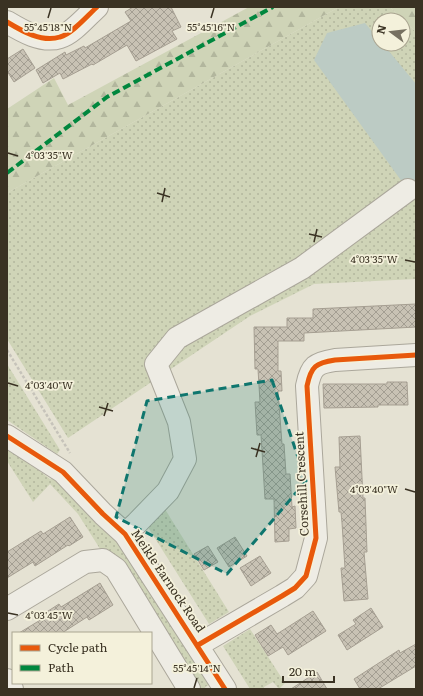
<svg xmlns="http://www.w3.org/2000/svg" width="423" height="696" font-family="Literata,serif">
<defs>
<pattern id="grass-dots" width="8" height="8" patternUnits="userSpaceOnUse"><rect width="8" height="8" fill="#cfd4b7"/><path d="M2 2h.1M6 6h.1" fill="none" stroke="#b2b69d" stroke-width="1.8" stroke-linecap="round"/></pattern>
<pattern id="forest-firs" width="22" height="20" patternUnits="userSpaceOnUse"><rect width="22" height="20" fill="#cfd4b7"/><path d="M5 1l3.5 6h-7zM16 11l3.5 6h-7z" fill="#b2b69d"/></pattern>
<pattern id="building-cross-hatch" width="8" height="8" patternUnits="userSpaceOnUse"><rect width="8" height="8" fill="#c8c2b4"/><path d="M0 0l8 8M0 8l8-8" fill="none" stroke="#a39e92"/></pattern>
</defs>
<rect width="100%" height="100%" fill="#e5e2d3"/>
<!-- grass -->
<g fill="url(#grass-dots)" fill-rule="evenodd">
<path d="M339,7h51l26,25v247l-102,5 -64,32 -182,122 -61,-99v-146zM379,20h24v24h-24z"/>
<polygon points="7,364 60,450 57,454 7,420"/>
<polygon points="7,449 23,458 50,479 54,476 68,489 132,559 209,685 205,687 206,689 195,689 102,552 78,514 50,484 33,502 7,461"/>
<polygon points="163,506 229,612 209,624 146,524"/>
<polygon points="250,629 285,683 279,689 273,682 264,687 264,689 250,689 223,646"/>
</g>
<!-- forest -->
<g fill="url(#forest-firs)">
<polygon points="249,7 339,7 7,193 7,109 54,78 68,105"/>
<polygon points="390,7 416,7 416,32"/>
</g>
<!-- water -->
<polygon fill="#bccbc4" points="365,23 379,40 379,44 383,44 416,84 416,189 408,190 314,60 327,33"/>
<!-- building -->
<g fill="url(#building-cross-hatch)" stroke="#a69f92">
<polygon points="133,7 171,7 181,27 172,31 177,39 136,61 127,45 93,65 92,64 63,79 60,73 43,83 36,70 65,52 66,55 84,46 85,48 131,21 125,12"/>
<polygon points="23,49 35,68 14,82 7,71 7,59"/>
<polygon points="416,304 416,327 304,333 304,341 278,341 278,371 281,371 282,391 278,391 282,444 284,444 286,474 290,474 292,507 295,506 296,528 289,529 289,541 275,542 274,499 265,499 261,435 257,435 255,402 260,402 258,369 255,369 254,327 287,327 287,318 313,318 313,309"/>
<polygon points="387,382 407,382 408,405 378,405 378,407 324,408 323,384 387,384"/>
<polygon points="360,436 363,498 365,498 367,552 364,552 368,599 344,601 341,568 345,568 342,523 341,512 339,512 335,467 340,467 339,437"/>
<polygon points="70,517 83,537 69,546 68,545 35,566 33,562 7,578 7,552 41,531 43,534"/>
<polygon points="235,537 247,556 229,567 217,548"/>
<polygon points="208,546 218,562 204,570 194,554"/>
<polygon points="260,556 271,573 251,586 240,568"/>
<polygon points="100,583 113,605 89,620 87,617 62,633 19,633 47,616 45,613 59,604 61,607"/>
<polygon points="371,608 383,627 347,650 338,635 356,624 353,620"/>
<polygon points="313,611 326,631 288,655 283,647 268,656 255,635 271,625 277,634"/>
<polygon points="416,644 416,666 378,689 360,689 354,679 399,650 400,653"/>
<polygon points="317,672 327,689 291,689"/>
</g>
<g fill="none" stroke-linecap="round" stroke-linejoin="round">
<defs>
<g id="minor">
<path d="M7,22c15,9 35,21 53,15 12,-3 27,-21 37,-30"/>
<polyline points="7,436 63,472 103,514 125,534 225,689"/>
<polyline points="125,534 137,523 168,491 185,459 179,422 156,364 177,338 302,268 408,190"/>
<polyline points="7,609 85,562 103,560 116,569 189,689"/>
<path d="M198,645l84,-49 13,-8 11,-12 10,-38 -9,-152c4,-20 9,-23 28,-26l81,-5"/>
<polyline points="7,680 12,689"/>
</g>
</defs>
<!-- minor casing -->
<use href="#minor" stroke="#aba79b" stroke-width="24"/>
<!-- path -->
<polyline stroke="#c6c3ba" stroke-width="2.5" stroke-dasharray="3 2" stroke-linecap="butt" points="7,350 70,453"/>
<!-- minor -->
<use href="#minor" stroke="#eeece4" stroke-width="22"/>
<!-- quiet -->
<polyline stroke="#00873e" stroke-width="4" stroke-dasharray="8 4" stroke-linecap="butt" points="7,173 107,97 273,7"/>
<defs>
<g id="cycleway">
<path d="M7,22c15,9 35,21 53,15 12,-3 27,-21 37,-30"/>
<polyline points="7,436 63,472 103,514 125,534 225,689"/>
<path d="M198,645l84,-49 13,-8 11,-12 10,-38 -9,-152c4,-20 9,-23 28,-26l81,-5"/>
</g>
</defs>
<!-- cycleway casing -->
<use href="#cycleway" stroke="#f4f1db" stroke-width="8"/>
<!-- cycleway -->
<use href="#cycleway" stroke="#e8590c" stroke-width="5"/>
</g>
<!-- marked area -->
<path fill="#0f766e" fill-opacity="0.2" stroke="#0f766e" stroke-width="3" stroke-dasharray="8 5" stroke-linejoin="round" d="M272,380l34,101 -79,93 -111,-57 31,-116z"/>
<!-- ticks -->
<path fill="none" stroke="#3a3223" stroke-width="1.5" d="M48,18l3,-10M211,18l3,-10M8,153l10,3M157,193l13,4M162,202l3,-14M309,234l13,3M314,242l3,-13M405,260l10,2M8,383l10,3M99,407l14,4M104,416l4,-13M251,448l14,4M256,457l4,-14M405,489l10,3M8,613l10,2M194,688l3,-10"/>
<g text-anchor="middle" stroke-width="3.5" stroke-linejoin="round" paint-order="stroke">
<!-- street labels -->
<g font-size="12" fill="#3a3223" stroke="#f4f1db">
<text transform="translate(302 484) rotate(-93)" y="4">Corsehill Crescent</text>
<text transform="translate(168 581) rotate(56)" y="4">Meikle Earnock Road</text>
</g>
</g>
<g font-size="10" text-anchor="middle" fill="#3a3223" stroke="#f4f1db" stroke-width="3.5" stroke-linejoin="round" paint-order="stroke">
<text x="48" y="31">55°45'18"N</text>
<text x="211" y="31">55°45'16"N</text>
<text x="49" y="159">4°03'35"W</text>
<text x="374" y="263">4°03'35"W</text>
<text x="49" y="389">4°03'40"W</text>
<text x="374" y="493">4°03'40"W</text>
<text x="49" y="619">4°03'45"W</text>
<text x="197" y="672">55°45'14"N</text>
</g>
<!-- border -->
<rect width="423" height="696" fill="none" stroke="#3a3223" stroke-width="16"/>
<!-- legend -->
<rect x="12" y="632" width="140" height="52" fill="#f4f1db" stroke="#aaa591"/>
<rect x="20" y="645" width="20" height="6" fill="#e8590c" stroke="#aaa591"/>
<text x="48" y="652" font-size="12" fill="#3a3223">Cycle path</text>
<rect x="20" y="665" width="20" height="6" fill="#00873e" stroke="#aaa591"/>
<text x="48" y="672" font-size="12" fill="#3a3223">Path</text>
<!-- north arrow -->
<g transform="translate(391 32) rotate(285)"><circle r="19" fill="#f4f1db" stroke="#aaa591"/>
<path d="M0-3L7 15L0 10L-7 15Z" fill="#767061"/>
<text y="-6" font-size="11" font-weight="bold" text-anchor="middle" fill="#3a3223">N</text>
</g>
<!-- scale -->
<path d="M283 676v6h51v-6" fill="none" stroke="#3a3223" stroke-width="2"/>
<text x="289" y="676" font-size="12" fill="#3a3223" stroke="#f4f1db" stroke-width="3" paint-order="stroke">20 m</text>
</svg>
